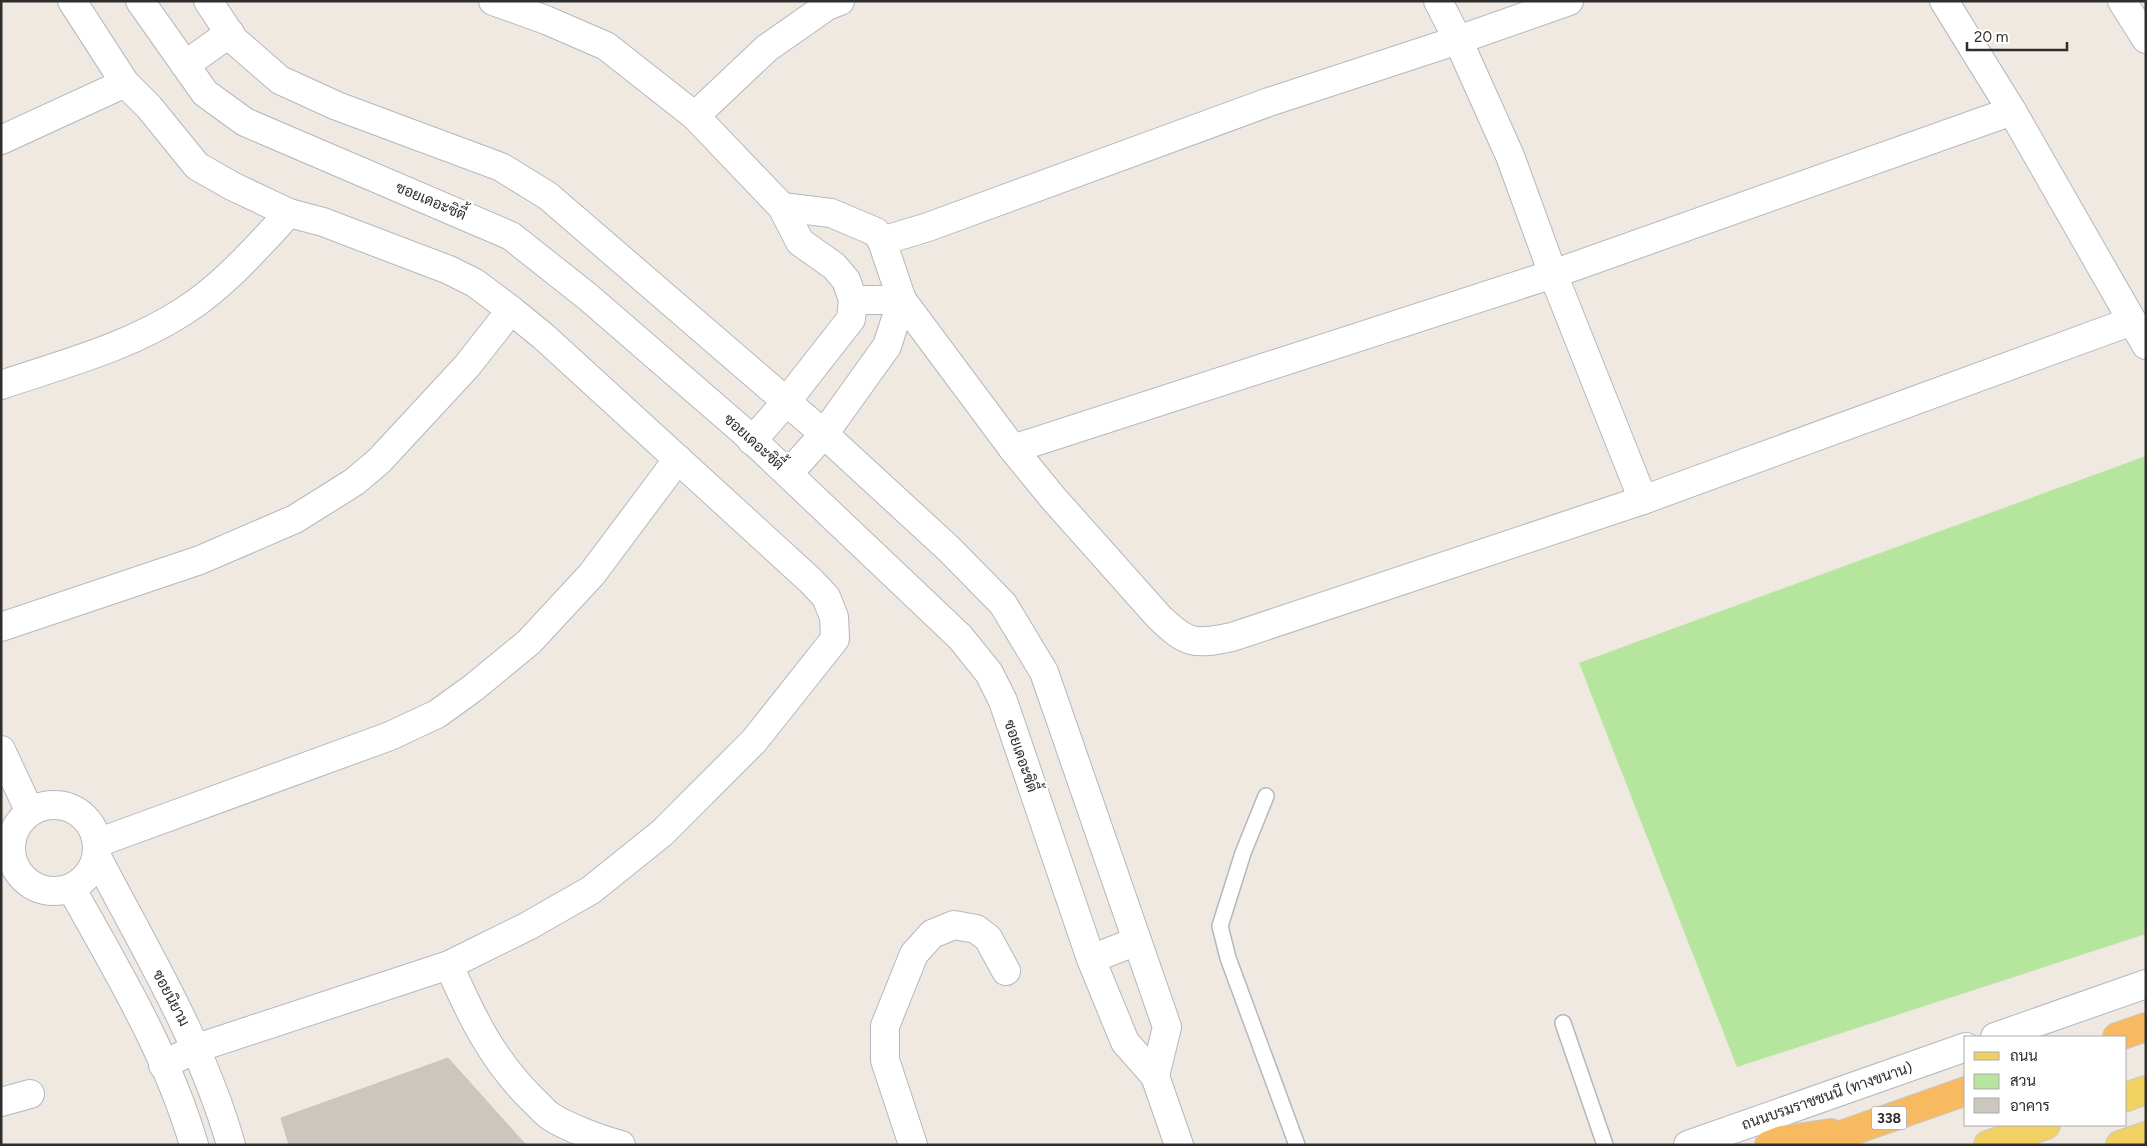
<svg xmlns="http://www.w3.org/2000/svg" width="2147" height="1146" font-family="Figtree,Sarabun,sans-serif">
<rect width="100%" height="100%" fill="#efe9e1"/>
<!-- green -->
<polygon fill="#b6e59e" points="2146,456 2146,934 1737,1067 1579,663"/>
<!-- building -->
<polygon fill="#cbc7bf" stroke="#cbc5ba" points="448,1058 526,1145 289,1145 281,1118"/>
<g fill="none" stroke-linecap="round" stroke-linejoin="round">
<defs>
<g id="service">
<polyline points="1266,796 1243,853 1220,926 1228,958 1297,1145"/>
<polyline points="1563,1023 1605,1145"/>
</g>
<g id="minor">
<polyline points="72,1 125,83"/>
<polyline points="140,1 205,93 245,122 511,236 588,297 744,432 960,637 989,673 1003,701 1091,959 1125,1042 1155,1076 1179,1145"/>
<polyline points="208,1 234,40 280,80 337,106 501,167 548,196 824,434 949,549 1003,604 1044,672 1167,1027 1155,1076"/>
<polyline points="493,1 546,20 606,46 695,116 782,207 800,242 834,266 846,280 853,300 851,319 786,402 752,441"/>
<polyline points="1438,1 1458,40 1510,156 1553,274 1643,500"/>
<polyline points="1944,1 2012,111 2146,345"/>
<polyline points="2122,1 2146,39"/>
<polyline points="185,65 230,33"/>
<polyline points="695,116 767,48 827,6 840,1"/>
<polyline points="1,140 125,83 149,107 197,166 232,186 289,213"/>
<polyline points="782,207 831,213 876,232 882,241 902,300 887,346 824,434 789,473"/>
<polyline points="882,241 928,227 1269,102 1458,40 1569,1"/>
<path d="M853,300h49l111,149 40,49 106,119c28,27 35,28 73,20l411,-137 489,-179"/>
<path d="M1,385c62,-21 128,-38 183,-74 40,-25 73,-64 105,-98l34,9 126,48 26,13 36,27"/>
<polyline points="1013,449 1553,274 2012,111"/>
<polyline points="1,627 200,560 295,519 354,482 379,461 467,366 511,310 543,336 811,581 826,597 834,617 835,639 754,741 662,833 591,890 528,926 449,965 197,1048 163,1065"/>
<polyline points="1,750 30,812"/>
<circle cx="54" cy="848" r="43"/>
<polyline points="97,843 390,736 437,714 473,688 529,642 592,574 678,459"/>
<path d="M97,857c49,94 105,186 134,288"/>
<path d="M71,888c46,82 96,165 123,257"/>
<polyline points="1091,959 1137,941"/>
<path d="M449,965c22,51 44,96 84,135 6,5 11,12 17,16 16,11 52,24 71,29"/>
<polyline points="1,1102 30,1094"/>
<polyline points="913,1145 885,1060 885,1026 914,954 932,934 954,925 976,929 988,938 1006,971"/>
</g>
<g id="secondary">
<polyline points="1995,1037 2146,984"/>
<polyline points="1688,1145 1966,1047"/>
</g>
<g id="primary">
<polyline points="2126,1097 2146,1090"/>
<polyline points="1988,1145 2046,1125"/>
<polyline points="2120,1145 2146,1136"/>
</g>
<g id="trunk">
<polyline points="2117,1037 2146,1027"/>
<polyline points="1769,1145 1782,1140 1831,1133"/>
<polyline points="1813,1145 1966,1091"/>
</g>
</defs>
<!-- service casing -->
<use href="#service" stroke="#b4b7c1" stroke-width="18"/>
<!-- minor casing -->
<use href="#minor" stroke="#b4b7c1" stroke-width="30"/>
<!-- secondary casing -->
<use href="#secondary" stroke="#b4b7c1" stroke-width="30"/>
<!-- primary casing -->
<use href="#primary" stroke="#c9c9c9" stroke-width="30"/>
<!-- trunk casing -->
<use href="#trunk" stroke="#c9c9c9" stroke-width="30"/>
<!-- service -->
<use href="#service" stroke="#fff" stroke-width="15"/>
<!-- minor -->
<use href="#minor" stroke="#fff" stroke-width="28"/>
<!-- secondary -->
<use href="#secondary" stroke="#fff" stroke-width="28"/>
<!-- primary -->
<use href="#primary" stroke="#f2d163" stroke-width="28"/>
<!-- trunk -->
<use href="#trunk" stroke="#f8ba60" stroke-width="28"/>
</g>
<g text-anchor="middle" stroke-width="4.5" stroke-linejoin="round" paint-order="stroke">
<!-- shield labels -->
<rect fill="#fff" stroke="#6d6d6d" stroke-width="1" x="1871.5" y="1106.5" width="35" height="23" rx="4"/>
<g font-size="14" font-weight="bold" fill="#2e2e2e">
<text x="1889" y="1123">338</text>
</g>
<!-- street labels -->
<g font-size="15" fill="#2e2e2e" stroke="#fff">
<text transform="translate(431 201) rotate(23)" y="5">ซอยเดอะซิตี้</text>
<text transform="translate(754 442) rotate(42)" y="5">ซอยเดอะซิตี้</text>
<text transform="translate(1021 756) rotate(71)" y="5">ซอยเดอะซิตี้</text>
<text transform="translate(171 998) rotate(62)" y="5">ซอยนิยาม</text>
<text transform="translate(1827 1096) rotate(-19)" y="5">ถนนบรมราชชนนี (ทางขนาน)</text>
</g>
</g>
<!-- border -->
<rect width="2147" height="1146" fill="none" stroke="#2e2e2e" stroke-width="5"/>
<!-- legend -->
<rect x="1964" y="1036" width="162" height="90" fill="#ffffff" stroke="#ababab"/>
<rect x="1974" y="1052" width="25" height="8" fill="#f2d163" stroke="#ababab"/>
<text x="2010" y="1061" font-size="15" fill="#2e2e2e">ถนน</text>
<rect x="1974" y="1074" width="25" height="15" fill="#b6e59e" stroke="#ababab"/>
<text x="2010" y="1086" font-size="15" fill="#2e2e2e">สวน</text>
<rect x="1974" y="1098" width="25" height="15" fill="#cbc7bf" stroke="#ababab"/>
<text x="2010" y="1111" font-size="15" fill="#2e2e2e">อาคาร</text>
<!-- scale -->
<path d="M1967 42v8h100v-8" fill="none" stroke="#2e2e2e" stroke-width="2.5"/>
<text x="1974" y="42" font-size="15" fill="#2e2e2e" stroke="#ffffff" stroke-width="4" paint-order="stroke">20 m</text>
</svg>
